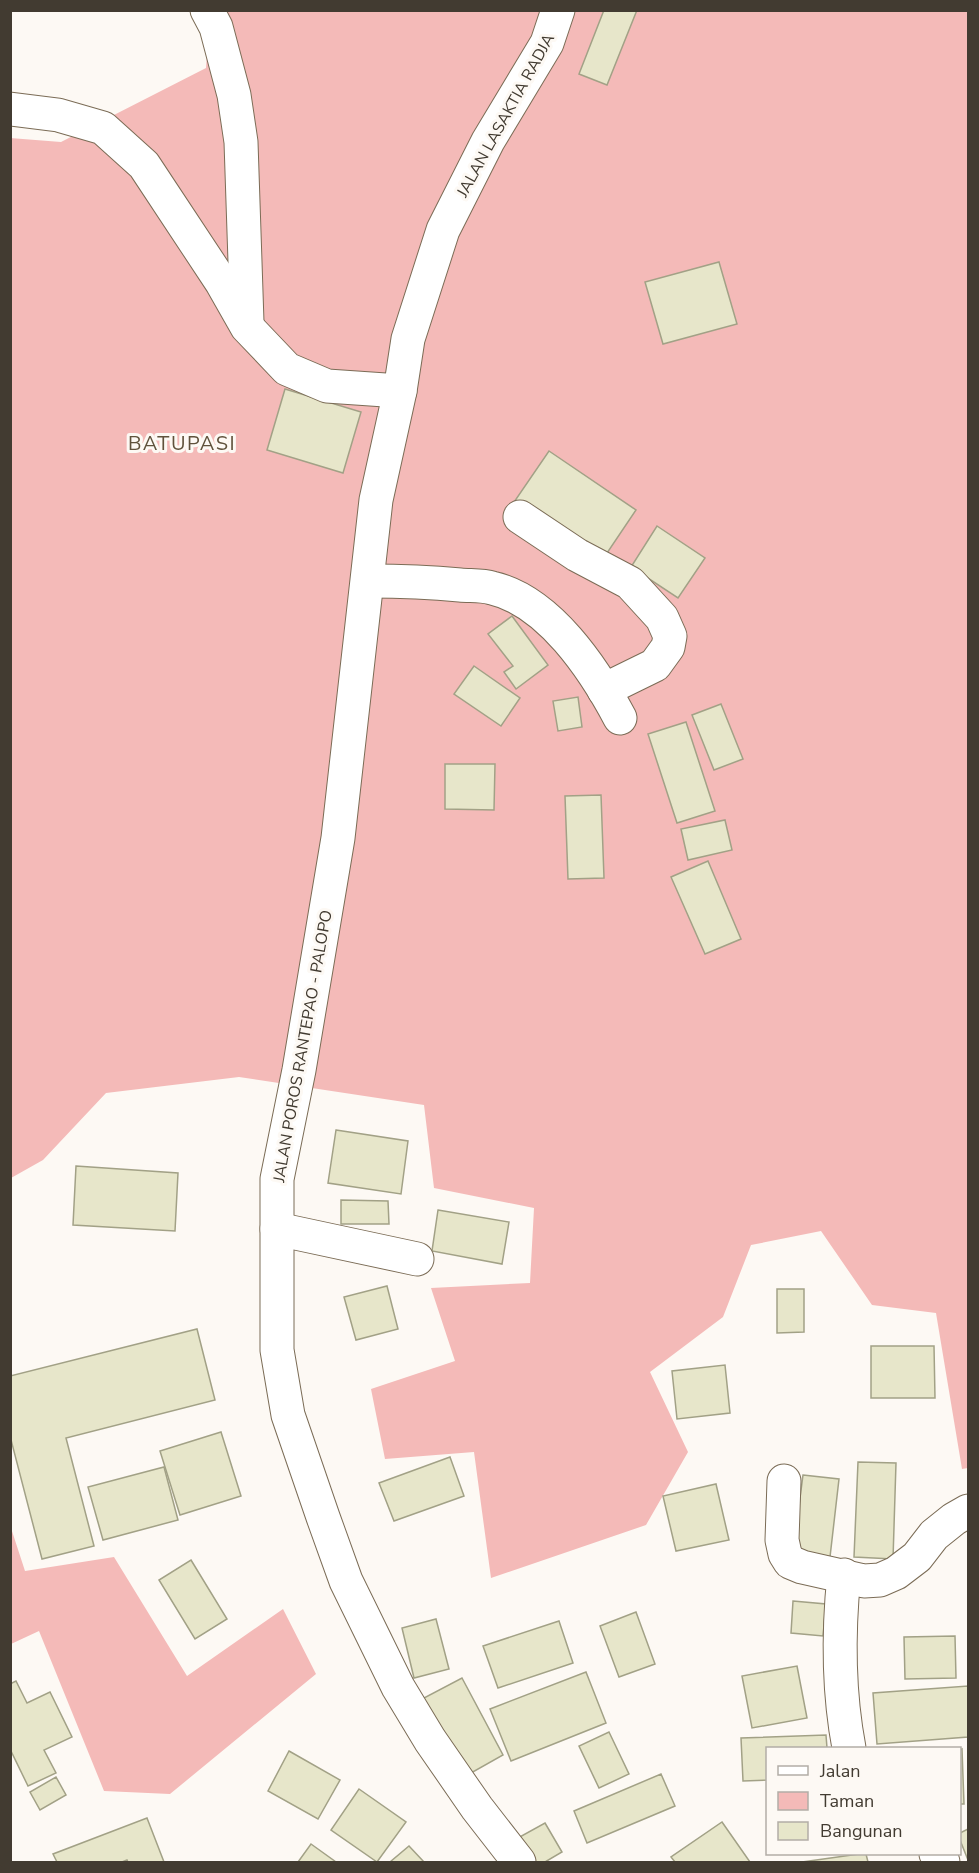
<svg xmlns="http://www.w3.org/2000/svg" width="979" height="1873" font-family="'Nunito Sans',sans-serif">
<rect width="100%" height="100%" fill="#fdf9f4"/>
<!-- green -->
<g fill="#f4bab8">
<polygon points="210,11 968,11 968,1468 962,1469 936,1313 872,1305 821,1231 751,1245 723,1317 650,1372 688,1452 646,1525 491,1578 474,1452 385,1459 371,1389 455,1361 431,1288 530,1283 534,1208 434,1188 424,1105 239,1077 106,1093 43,1160 11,1178 10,138 61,142 206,68"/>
<polygon points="11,1528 25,1571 114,1557 187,1676 283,1609 316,1674 170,1794 104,1791 39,1631 11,1644"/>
</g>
<!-- building -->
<g fill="#e7e6ca" stroke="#a2a186" stroke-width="1.5">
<polygon points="604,10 637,10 607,85 579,74"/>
<polygon points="719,262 737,324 663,344 645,282"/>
<polygon points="285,389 361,412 343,473 267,450"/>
<polygon points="549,451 636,510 599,565 512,505"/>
<polygon points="657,526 705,558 678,598 631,567"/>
<polygon points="512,616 548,665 516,689 504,672 513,666 488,634"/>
<polygon points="474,666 520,698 501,726 454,694"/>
<polygon points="578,697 582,727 558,731 553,701"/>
<polygon points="721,704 743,759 714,770 692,715"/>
<polygon points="686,722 715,811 677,823 648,734"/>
<polygon points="445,764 495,764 494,810 445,809"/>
<polygon points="601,795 604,878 568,879 565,796"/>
<polygon points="725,820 732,850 688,860 681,829"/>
<polygon points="708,861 741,939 705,954 671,877"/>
<polygon points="336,1130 408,1141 401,1194 328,1183"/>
<polygon points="76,1166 178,1173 175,1231 73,1225"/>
<polygon points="341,1200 388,1201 389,1224 341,1224"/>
<polygon points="438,1210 509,1222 502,1264 432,1251"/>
<polygon points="387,1286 398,1329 356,1340 344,1297"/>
<polygon points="777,1289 804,1289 804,1332 777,1333"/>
<polygon points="197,1329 215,1400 66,1438 94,1546 42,1559 10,1436 10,1376"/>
<polygon points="871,1346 934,1346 935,1398 871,1398"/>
<polygon points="725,1365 730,1413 677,1419 672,1371"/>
<polygon points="221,1432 241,1496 180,1515 160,1451"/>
<polygon points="450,1457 464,1496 394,1521 379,1483"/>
<polygon points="858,1462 896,1463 893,1559 854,1557"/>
<polygon points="164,1467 178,1520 103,1540 88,1487"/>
<polygon points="803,1475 839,1479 830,1557 793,1552"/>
<polygon points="716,1484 729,1540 676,1551 663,1496"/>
<polygon points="191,1560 227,1619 195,1639 159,1580"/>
<polygon points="793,1601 826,1604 823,1636 791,1633"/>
<polygon points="636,1612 655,1664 619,1677 600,1626"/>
<polygon points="436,1619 449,1669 414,1678 402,1628"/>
<polygon points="559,1621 573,1663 498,1688 483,1646"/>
<polygon points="955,1636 956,1678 905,1679 904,1637"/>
<polygon points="797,1666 807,1718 752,1728 742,1676"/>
<polygon points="586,1672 606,1723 511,1761 490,1709"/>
<polygon points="462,1678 503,1755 464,1777 422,1699"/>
<polygon points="16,1681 27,1703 50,1692 72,1737 44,1750 56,1773 28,1786 10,1749 10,1684"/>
<polygon points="968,1686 968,1737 877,1744 873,1693"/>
<polygon points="609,1732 629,1774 599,1788 579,1746"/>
<polygon points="826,1735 827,1748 768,1748 768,1780 743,1781 741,1738"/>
<polygon points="962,1749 964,1804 960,1804 960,1750"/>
<polygon points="289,1751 340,1780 318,1819 268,1791"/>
<polygon points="661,1774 675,1806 587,1843 574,1811"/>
<polygon points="56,1777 66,1795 40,1810 30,1792"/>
<polygon points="359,1789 406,1822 377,1862 331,1830"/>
<polygon points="147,1818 164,1862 128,1862 127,1860 122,1862 57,1862 53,1854"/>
<polygon points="722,1822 750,1862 675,1862 671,1857"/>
<polygon points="545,1823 562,1852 545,1862 529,1862 516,1839"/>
<polygon points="968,1829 968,1860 960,1840 960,1833"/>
<polygon points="311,1844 336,1862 298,1862"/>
<polygon points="409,1846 424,1862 390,1862"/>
<polygon points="859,1854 866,1854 868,1862 802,1862"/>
</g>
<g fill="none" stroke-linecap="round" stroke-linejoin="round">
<defs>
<g id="minor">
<polyline points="207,10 216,27 234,95 241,142 247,322"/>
<polyline points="10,109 58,115 103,128 144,165 222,283 247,327 287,369 327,386 400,391"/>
<polyline points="520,517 577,555 630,583 662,618 670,636 668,647 655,665 604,690"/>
<path d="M368,581c31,0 61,1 92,4 10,1 22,0 32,3 57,13 102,81 128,130"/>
<polyline points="277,1229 417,1259"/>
<polyline points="784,1481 782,1540 785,1554 790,1562 802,1567 864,1581 880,1580 896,1573 917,1557 934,1535 954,1519 968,1511"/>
<path d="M844,1575c-6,59 -6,115 5,173"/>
<polyline points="936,1854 943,1862"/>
</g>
<polyline id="highway" points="519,1862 477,1808 430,1740 398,1687 346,1581 323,1517 288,1415 277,1350 277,1179 299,1070 338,838 376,500 400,391 408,339 443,230 488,141 547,43 558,10"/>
</defs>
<!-- minor casing -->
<use href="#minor" stroke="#7b6c56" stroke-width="35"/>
<!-- highway casing -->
<use href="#highway" stroke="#7b6c56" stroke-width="35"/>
<!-- minor -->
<use href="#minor" stroke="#fff" stroke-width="33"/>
<!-- highway -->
<use href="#highway" stroke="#fff" stroke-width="33"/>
</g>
<g text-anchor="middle" stroke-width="6" stroke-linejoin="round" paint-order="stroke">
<!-- street labels -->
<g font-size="16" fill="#423b31" stroke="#fdf9f4">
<text transform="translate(505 115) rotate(-61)" y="6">JALAN LASAKTIA RADJA</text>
<text transform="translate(302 1046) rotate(-80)" y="6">JALAN POROS RANTEPAO - PALOPO</text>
</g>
<!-- quarter labels -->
<g font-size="20" letter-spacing="1.5" fill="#60523c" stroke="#fdf9f4">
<text x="182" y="450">BATUPASI</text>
</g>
</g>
<!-- border -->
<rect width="979" height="1873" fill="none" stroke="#423b31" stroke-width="24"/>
<!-- legend -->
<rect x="766" y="1747" width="195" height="108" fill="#fdf9f4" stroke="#b2ada6" stroke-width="1.5"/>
<rect x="778" y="1766" width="30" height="9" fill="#ffffff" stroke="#b2ada6" stroke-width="1.5"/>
<text x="820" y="1777" font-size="18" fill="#423b31">Jalan</text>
<rect x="778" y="1792" width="30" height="18" fill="#f4bab8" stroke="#b2ada6" stroke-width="1.5"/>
<text x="820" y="1807" font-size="18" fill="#423b31">Taman</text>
<rect x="778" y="1822" width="30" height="18" fill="#e7e6ca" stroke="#b2ada6" stroke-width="1.5"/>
<text x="820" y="1837" font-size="18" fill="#423b31">Bangunan</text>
</svg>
